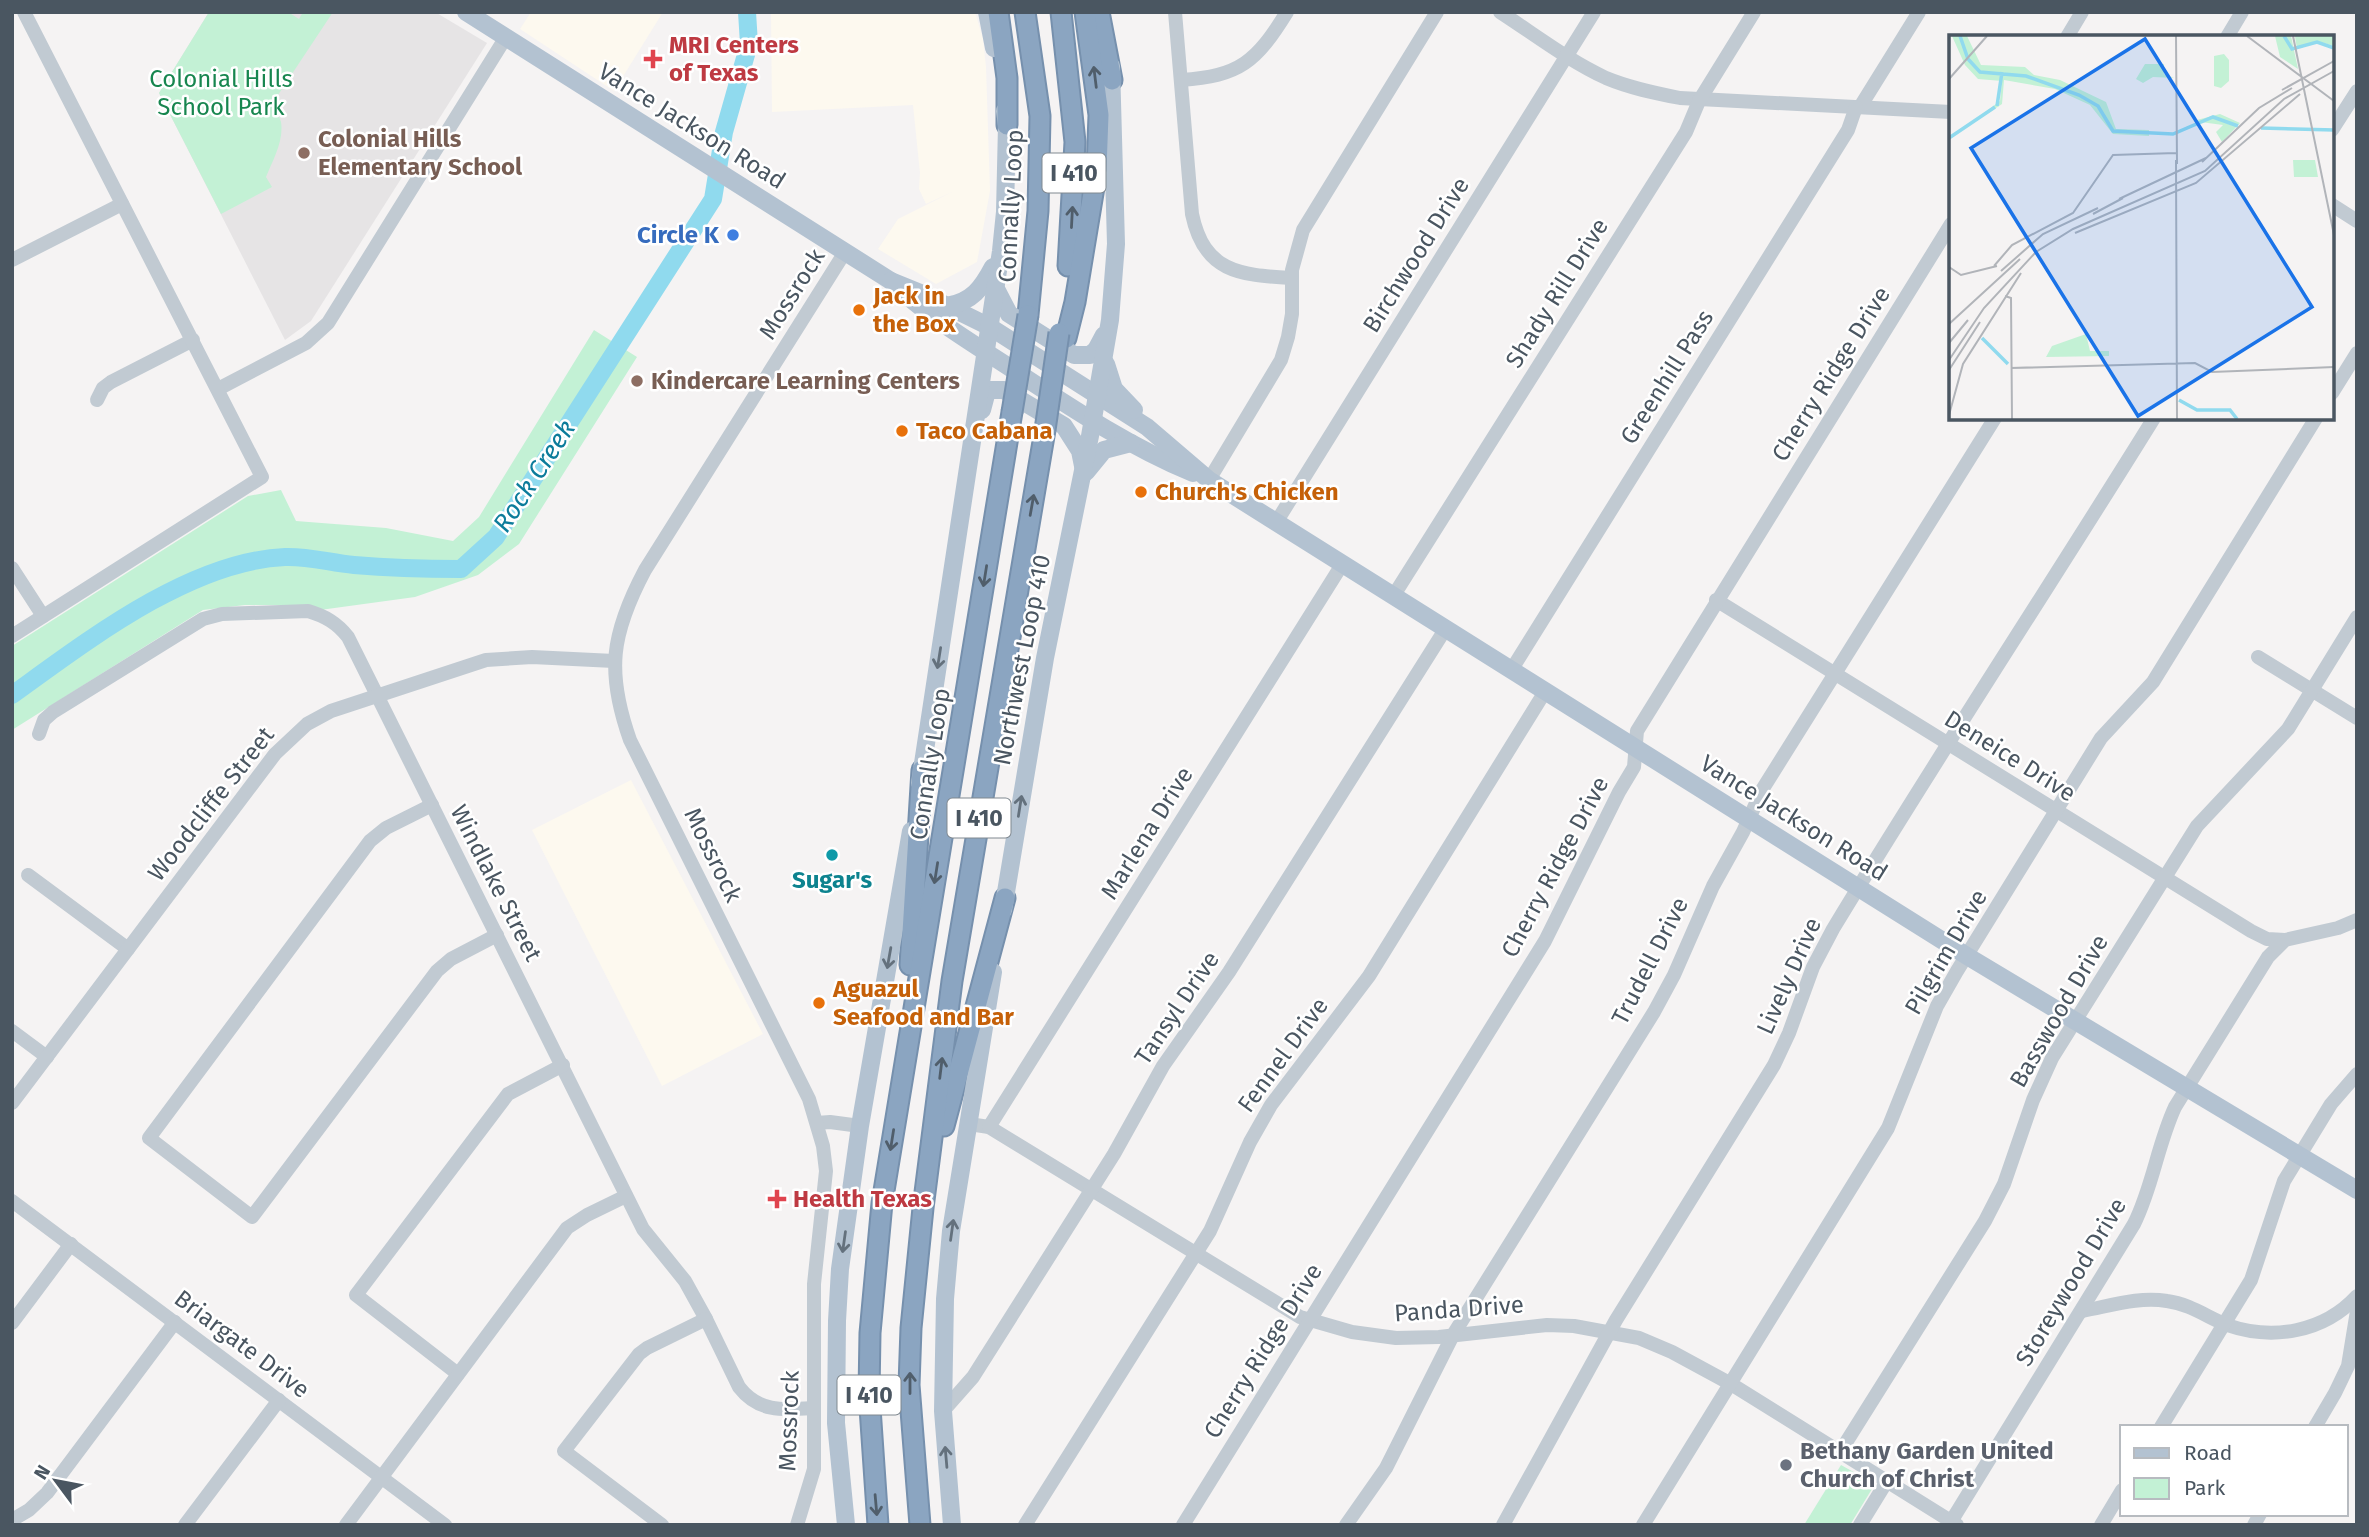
<svg xmlns="http://www.w3.org/2000/svg" width="2369" height="1537" font-family="'Fira Sans',sans-serif">
<rect width="100%" height="100%" fill="#f5f3f3"/>
<!-- commercial -->
<g fill="#fdf9ef">
<polygon points="531,12 663,12 614,91 520,29"/>
<polygon points="771,12 975,12 983,39 986,67 990,191 977,262 936,284 878,249 898,219 954,191 926,204 919,189 920,173 913,105 772,112"/>
<polygon points="631,780 763,1034 662,1086 532,830"/>
</g>
<!-- education -->
<polygon fill="#e6e4e5" points="209,12 435,12 487,43 311,321 285,340 159,93"/>
<!-- green -->
<g fill="#c3f1d5">
<path d="M209,12h79l11,7 4,-7h30l-59,89c1,8 5,14 7,21 3,19 -8,38 -15,55l6,10 -51,27 -62,-121z"/>
<polygon points="594,330 637,357 519,544 478,575 415,597 320,610 304,605 245,605 203,610 12,730 12,646 248,496 281,490 296,521 386,528 453,541 479,517"/>
<polygon points="1841,1465 1875,1484 1850,1525 1804,1525"/>
</g>
<g fill="none" stroke-linecap="round" stroke-linejoin="round">
<!-- river -->
<path stroke="#90daee" stroke-width="18" d="M12,695c75,-54 178,-134 273,-138 23,-1 46,6 69,8 35,3 71,4 107,4l35,-32 217,-338 11,-67 25,-88 -2,-32"/>
<defs>
<g id="highway">
<polyline points="998,12 1007,78 1007,125"/>
<polyline points="1025,12 1040,116 1038,211 1028,315"/>
<polyline points="1061,12 1075,142 1068,266"/>
<polyline points="1099,12 1112,80"/>
<polyline points="1066,338 1075,302 1097,169 1099,115 1085,12"/>
<polyline points="910,965 922,770"/>
<polyline points="944,1126 1005,898"/>
<polyline points="878,1525 869,1393 870,1333 882,1203 1012,412"/>
<polyline points="920,1525 909,1385 911,1328 923,1208 952,981 1045,430"/>
</g>
</defs>
<!-- highway casing -->
<use href="#highway" stroke="#7690ad" stroke-width="23"/>
<!-- minor -->
<g stroke="#c1cad2" stroke-width="14">
<path d="M1175,12l17,202c12,58 47,61 99,64"/>
<path d="M1500,12c34,22 69,49 106,66 24,10 48,15 74,20l271,14"/>
<polyline points="2067,37 2082,12"/>
<polyline points="2227,37 2242,12"/>
<path d="M1181,80c59,-4 75,-18 106,-68"/>
<polyline points="1860,107 1919,12"/>
<polyline points="2332,130 2357,91"/>
<polyline points="2332,205 2357,221"/>
<polyline points="12,260 122,204"/>
<polyline points="218,389 306,343 328,323 506,37"/>
<polyline points="2332,393 2357,353"/>
<polyline points="97,400 103,388 111,382 193,340"/>
<polyline points="1209,480 1281,360 1288,337 1292,314 1292,270 1303,230 1437,12"/>
<polyline points="1277,521 1594,12"/>
<polyline points="12,568 43,616"/>
<polyline points="1394,595 1686,132 1699,101 1754,12"/>
<polyline points="1716,600 2251,931 2267,939 2285,940"/>
<polyline points="12,636 262,477 24,12"/>
<polyline points="2258,657 2357,718"/>
<polyline points="1512,669 1848,130 1856,107"/>
<path d="M39,734l5,-14 9,-8 150,-93 19,-5 86,-3c17,5 29,12 40,26l295,592 42,52 21,38 33,68c20,26 45,23 75,21"/>
<polyline points="432,805 386,828 370,841 149,1138 252,1217 437,971 451,959 497,935"/>
<polyline points="28,875 128,949"/>
<polyline points="12,1031 47,1057"/>
<polyline points="12,1103 275,754 307,724 331,711 486,660 532,657 614,661"/>
<polyline points="817,1123 830,1122 860,1126"/>
<polyline points="969,1124 989,1127 1300,1317 1352,1332 1396,1338 1439,1337 1547,1325 1574,1326 1639,1338 1672,1352 1731,1384 1957,1525"/>
<polyline points="989,1127 1343,563"/>
<polyline points="12,1201 445,1525"/>
<path d="M2082,1311c28,-5 57,-15 85,-10 23,3 40,16 60,24 46,16 97,7 130,-29"/>
<polyline points="12,1323 71,1244"/>
<polyline points="458,1374 356,1295 508,1094 563,1065"/>
<polyline points="943,1411 973,1377 1114,1154 1163,1066 1229,972 1446,628"/>
<polyline points="2161,1427 2251,1280 2284,1181 2331,1104 2357,1074"/>
<polyline points="2315,1427 2335,1393 2348,1366 2357,1311"/>
<polyline points="1840,1452 1985,1221 2004,1184 2033,1100 2052,1058 2197,826 2288,729 2357,617"/>
<polyline points="12,1520 29,1510 47,1493 175,1322"/>
<polyline points="185,1525 279,1400"/>
<polyline points="346,1525 567,1228 587,1215 626,1196"/>
<polyline points="662,1525 564,1451 639,1354 647,1348 706,1319"/>
<path d="M797,1525l17,-56v-185l12,-113 -3,-25 -14,-47 -179,-359c-24,-68 -19,-106 15,-170l200,-318"/>
<polyline points="1025,1525 1210,1231 1250,1142 1271,1105 1369,976 1546,690"/>
<polyline points="1183,1525 1545,941 1619,792 1634,767 1637,731 1951,224"/>
<polyline points="1346,1525 1386,1468 1453,1335 1654,1012 1674,975 1713,886 1743,832 1762,790 1995,418"/>
<path d="M1503,1525l113,-205 158,-255 15,-32 24,-66 20,-38c104,-172 215,-340 321,-511"/>
<polyline points="1643,1525 1888,1128 1937,1006 1957,971 2101,738 2153,682 2316,418"/>
<polyline points="1860,1525 1887,1481"/>
<path d="M1949,1525l185,-301c19,-38 23,-78 41,-117l93,-150 17,-17 53,-12 19,-8"/>
<polyline points="2101,1525 2122,1490"/>
<polyline points="2254,1525 2260,1514"/>
</g>
<!-- major -->
<g stroke="#b3c2d1" stroke-width="18">
<path d="M466,12l425,269c37,36 78,60 121,88 58,38 116,77 181,104"/>
<polyline points="987,12 994,48"/>
<polyline points="891,281 923,294 990,327 1147,427 1209,480 1967,956 2357,1190"/>
<polyline points="996,289 1009,314 1074,355 1090,355 1096,350 1104,335"/>
<path d="M947,306c25,-4 35,-18 46,-39"/>
<polyline points="1106,364 1114,389 1134,410"/>
<polyline points="982,410 986,395 990,390 1004,390 1064,426 1080,451 1083,466"/>
<polyline points="1086,472 1104,450 1131,443"/>
<polyline points="920,783 1001,251 1005,212 1007,125 1005,111"/>
<polyline points="1003,910 1045,658 1090,436 1110,320 1116,244 1111,66"/>
<polyline points="846,1525 836,1423 837,1321 840,1269 860,1126 911,831"/>
<polyline points="952,1525 943,1411 945,1299 951,1231 993,972"/>
</g>
<!-- highway -->
<use href="#highway" stroke="#8ba5c1" stroke-width="19"/>
<defs>
<g id="highway-bridge">
<polyline points="1012,412 1028,315"/>
<polyline points="1045,430 1059,333"/>
</g>
</defs>
<!-- highway-bridge casing -->
<use href="#highway-bridge" stroke="#7690ad" stroke-width="23" stroke-linecap="butt"/>
<!-- highway-bridge -->
<use href="#highway-bridge" stroke="#8ba5c1" stroke-width="19"/>
</g>
<!-- one-way arrows -->
<defs><path id="oneway-shaft" d="M-6 0H5M1.5-3L5.5 0L1.5 3" fill="none" stroke-width="1.6" stroke-linecap="round" stroke-linejoin="round" transform="scale(1.75)"/></defs>
<g stroke="#505e6b">
<use href="#oneway-shaft" transform="translate(1095 77) rotate(-97)"/>
<use href="#oneway-shaft" transform="translate(1072 217) rotate(-87)"/>
<use href="#oneway-shaft" transform="translate(1032 505) rotate(-80)"/>
<use href="#oneway-shaft" transform="translate(985 576) rotate(99)"/>
<use href="#oneway-shaft" transform="translate(936 873) rotate(99)"/>
<use href="#oneway-shaft" transform="translate(941 1068) rotate(-83)"/>
<use href="#oneway-shaft" transform="translate(892 1140) rotate(99)"/>
<use href="#oneway-shaft" transform="translate(910 1383) rotate(-90)"/>
<use href="#oneway-shaft" transform="translate(876 1505) rotate(85)"/>
</g>
<g stroke="#64717d">
<use href="#oneway-shaft" transform="translate(939 658) rotate(99)"/>
<use href="#oneway-shaft" transform="translate(1020 806) rotate(-81)"/>
<use href="#oneway-shaft" transform="translate(889 958) rotate(100)"/>
<use href="#oneway-shaft" transform="translate(952 1230) rotate(-82)"/>
<use href="#oneway-shaft" transform="translate(844 1242) rotate(98)"/>
<use href="#oneway-shaft" transform="translate(946 1457) rotate(-95)"/>
</g>
<!-- markers -->
<g fill="#e0444e" stroke="#fff" stroke-width="2.5">
<path d="M649.5 48.5h7v7h7v7h-7v7h-7v-7h-7v-7h7z"/>
<path d="M773.5 1188.5h7v7h7v7h-7v7h-7v-7h-7v-7h7z"/>
</g>
<g fill="#8d6e63" stroke="#fff" stroke-width="2.5">
<circle cx="304" cy="153" r="7"/>
<circle cx="637" cy="381" r="7"/>
</g>
<circle fill="#3f7fe0" stroke="#fff" stroke-width="2.5" cx="733" cy="235" r="7"/>
<g fill="#e8710a" stroke="#fff" stroke-width="2.5">
<circle cx="859" cy="310" r="7"/>
<circle cx="902" cy="431" r="7"/>
<circle cx="1141" cy="492" r="7"/>
<circle cx="819" cy="1003" r="7"/>
</g>
<circle fill="#0f9aa8" stroke="#fff" stroke-width="2.5" cx="832" cy="855" r="7"/>
<circle fill="#6b7280" stroke="#fff" stroke-width="2.5" cx="1786" cy="1465" r="7"/>
<g text-anchor="middle" stroke-width="5" stroke-linejoin="round" paint-order="stroke">
<!-- shield labels -->
<g fill="#fff" stroke="#808990" stroke-width="2">
<rect x="1042.5" y="153.5" width="63" height="39" rx="5"/>
<rect x="947.5" y="798.5" width="63" height="39" rx="5"/>
<rect x="837.5" y="1375.5" width="63" height="39" rx="5"/>
</g>
<g font-size="23" font-weight="bold" fill="#4a5661">
<text x="1074" y="181">I 410</text>
<text x="979" y="826">I 410</text>
<text x="869" y="1403">I 410</text>
</g>
<!-- health labels -->
<g font-size="24" font-weight="bold" fill="#be3a42" stroke="#fff" text-anchor="start">
<text x="669" y="53">MRI Centers<tspan x="669" dy="28">of Texas</tspan></text>
<text x="793" y="1207">Health Texas</text>
</g>
<!-- park labels -->
<g font-size="24" fill="#17864f" stroke="#fff">
<text x="221" y="87">Colonial Hills<tspan x="221" dy="28">School Park</tspan></text>
</g>
<!-- street labels -->
<g font-size="24" fill="#4a5661" stroke="#fff">
<text transform="translate(692 126) rotate(32)" y="8">Vance Jackson Road</text>
<text transform="translate(1011 206) rotate(-87)" y="8">Connally Loop</text>
<text transform="translate(1416 255) rotate(-58)" y="8">Birchwood Drive</text>
<text transform="translate(1557 293) rotate(-58)" y="8">Shady Rill Drive</text>
<text transform="translate(792 294) rotate(-58)" y="8">Mossrock</text>
<text transform="translate(1831 374) rotate(-58)" y="8">Cherry Ridge Drive</text>
<text transform="translate(1667 377) rotate(-58)" y="8">Greenhill Pass</text>
<text transform="translate(1022 660) rotate(-79)" y="8">Northwest Loop 410</text>
<text transform="translate(2010 756) rotate(32)" y="8">Deneice Drive</text>
<text transform="translate(930 764) rotate(-81)" y="8">Connally Loop</text>
<text transform="translate(211 804) rotate(-52)" y="8">Woodcliffe Street</text>
<text transform="translate(1794 818) rotate(32)" y="8">Vance Jackson Road</text>
<text transform="translate(1147 833) rotate(-58)" y="8">Marlena Drive</text>
<text transform="translate(713 855) rotate(64)" y="8">Mossrock</text>
<text transform="translate(1555 867) rotate(-62)" y="8">Cherry Ridge Drive</text>
<text transform="translate(496 883) rotate(63)" y="8">Windlake Street</text>
<text transform="translate(1946 952) rotate(-60)" y="8">Pilgrim Drive</text>
<text transform="translate(1650 961) rotate(-63)" y="8">Trudell Drive</text>
<text transform="translate(1789 976) rotate(-66)" y="8">Lively Drive</text>
<text transform="translate(1177 1008) rotate(-56)" y="8">Tansyl Drive</text>
<text transform="translate(2059 1011) rotate(-60)" y="8">Basswood Drive</text>
<text transform="translate(1283 1055) rotate(-54)" y="8">Fennel Drive</text>
<text transform="translate(2071 1282) rotate(-59)" y="8">Storeywood Drive</text>
<text transform="translate(1459 1309) rotate(-4)" y="8">Panda Drive</text>
<text transform="translate(242 1344) rotate(37)" y="8">Briargate Drive</text>
<text transform="translate(1263 1351) rotate(-58)" y="8">Cherry Ridge Drive</text>
<text transform="translate(789 1421) rotate(-88)" y="8">Mossrock</text>
</g>
<!-- education labels -->
<g font-size="24" font-weight="bold" fill="#785e54" stroke="#fff" text-anchor="start">
<text x="318" y="147">Colonial Hills<tspan x="318" dy="28">Elementary School</tspan></text>
<text x="651" y="389">Kindercare Learning Centers</text>
</g>
<!-- shop labels -->
<g font-size="24" font-weight="bold" fill="#366cbe" stroke="#fff" text-anchor="end">
<text x="719" y="243">Circle K</text>
</g>
<!-- food labels -->
<g font-size="24" font-weight="bold" fill="#c56008" stroke="#fff" text-anchor="start">
<text x="873" y="304">Jack in<tspan x="873" dy="28">the Box</tspan></text>
<text x="916" y="439">Taco Cabana</text>
<text x="1155" y="500">Church's Chicken</text>
<text x="833" y="997">Aguazul<tspan x="833" dy="28">Seafood and Bar</tspan></text>
</g>
<!-- culture labels -->
<g font-size="24" font-weight="bold" fill="#0d838f" stroke="#fff">
<text x="832" y="888">Sugar's</text>
</g>
<!-- worship labels -->
<g font-size="24" font-weight="bold" fill="#5b616d" stroke="#fff" text-anchor="start">
<text x="1800" y="1459">Bethany Garden United<tspan x="1800" dy="28">Church of Christ</tspan></text>
</g>
<!-- water labels -->
<g font-size="26" font-style="italic" fill="#0c7c9b" stroke="#fff">
<text transform="translate(534 476) rotate(-57)" y="9">Rock Creek</text>
</g>
</g>
<!-- overview -->
<g transform="translate(1949 35)">
<rect width="385" height="385" fill="#f5f3f3"/>
<path d="M3,1h15l14,29 44,2 9,8 26,5 46,22 10,27 33,1v6l-36,-2 -23,-29 -35,-16 -51,-9 -2,24 -53,35 51,-38 2,-20 -24,-2 -13,-14zM326,1h16l7,33 -18,-12zM346,1h39v10l-17,-5 -20,8zM275,19l5,6v21l-8,7 -7,-2v-30zM196,29h19v10l10,4 -21,-1 -10,6 -7,-4zM271,79l20,9 -18,19 -6,-10 7,-7 -30,-4zM344,125h22l3,17h-24zM137,299l4,17h19v5l-63,1 6,-11z" fill="#c3f1d5"/>
<path fill="none" stroke="#90daee" stroke-width="3.5" d="M11,1l8,23 12,13 46,4 53,19 19,11 15,25 60,3 40,-17 25,9M335,1l8,13 25,-7 17,6M48,71l5,-34M312,93l73,2M0,103l46,-31M33,303l26,26M230,365l18,10h33l7,9"/>
<path fill="none" stroke="#b1b4b9" stroke-width="2" d="M227,1l1,128M298,1l87,65M344,1l41,199M0,44l38,-43M333,55l52,-29M227,125l1,259M253,127l57,-54 33,-20M170,164l87,-41M144,179l30,-16M126,198l121,-50 104,-89M45,231l18,-21 61,-32 40,-58 63,-2M0,232l12,8 36,-9M52,236l42,-37 55,-26M56,261l6,2 1,121M0,289l71,-65M0,308l19,-23M0,325l35,-52 52,-56 37,-23 132,-58 79,-72 50,-28M62,333l184,-5 17,9 122,-5M0,335l31,-48M0,380l14,-51 58,-91"/>
<path fill="#1a73e8" fill-opacity="0.15" stroke="#1a73e8" stroke-width="3.5" d="M196,4l167,268 -174,109 -167,-268z"/>
<rect width="385" height="385" fill="none" stroke="#4a5661" stroke-width="3.5"/>
</g>
<!-- border -->
<rect width="2369" height="1537" fill="none" stroke="#4a5661" stroke-width="28"/>
<!-- legend -->
<rect x="2120" y="1425" width="228" height="91" fill="#ffffff" stroke="#b7bbc0" stroke-width="2"/>
<rect x="2134" y="1448" width="35" height="10" fill="#b3c2d1" stroke="#b7bbc0" stroke-width="2"/>
<text x="2184" y="1460" font-size="21" fill="#4a5661">Road</text>
<rect x="2134" y="1478" width="35" height="21" fill="#c3f1d5" stroke="#b7bbc0" stroke-width="2"/>
<text x="2184" y="1495" font-size="21" fill="#4a5661">Park</text>
<!-- north arrow -->
<g transform="translate(56 1481) rotate(302)" stroke="#ffffff" stroke-width="5" paint-order="stroke">
<path d="M0-5L12 26L0 18L-12 26Z" fill="#4a5661"/>
<text y="-10" font-size="19" font-weight="bold" text-anchor="middle" fill="#4a5661">N</text>
</g>
</svg>
